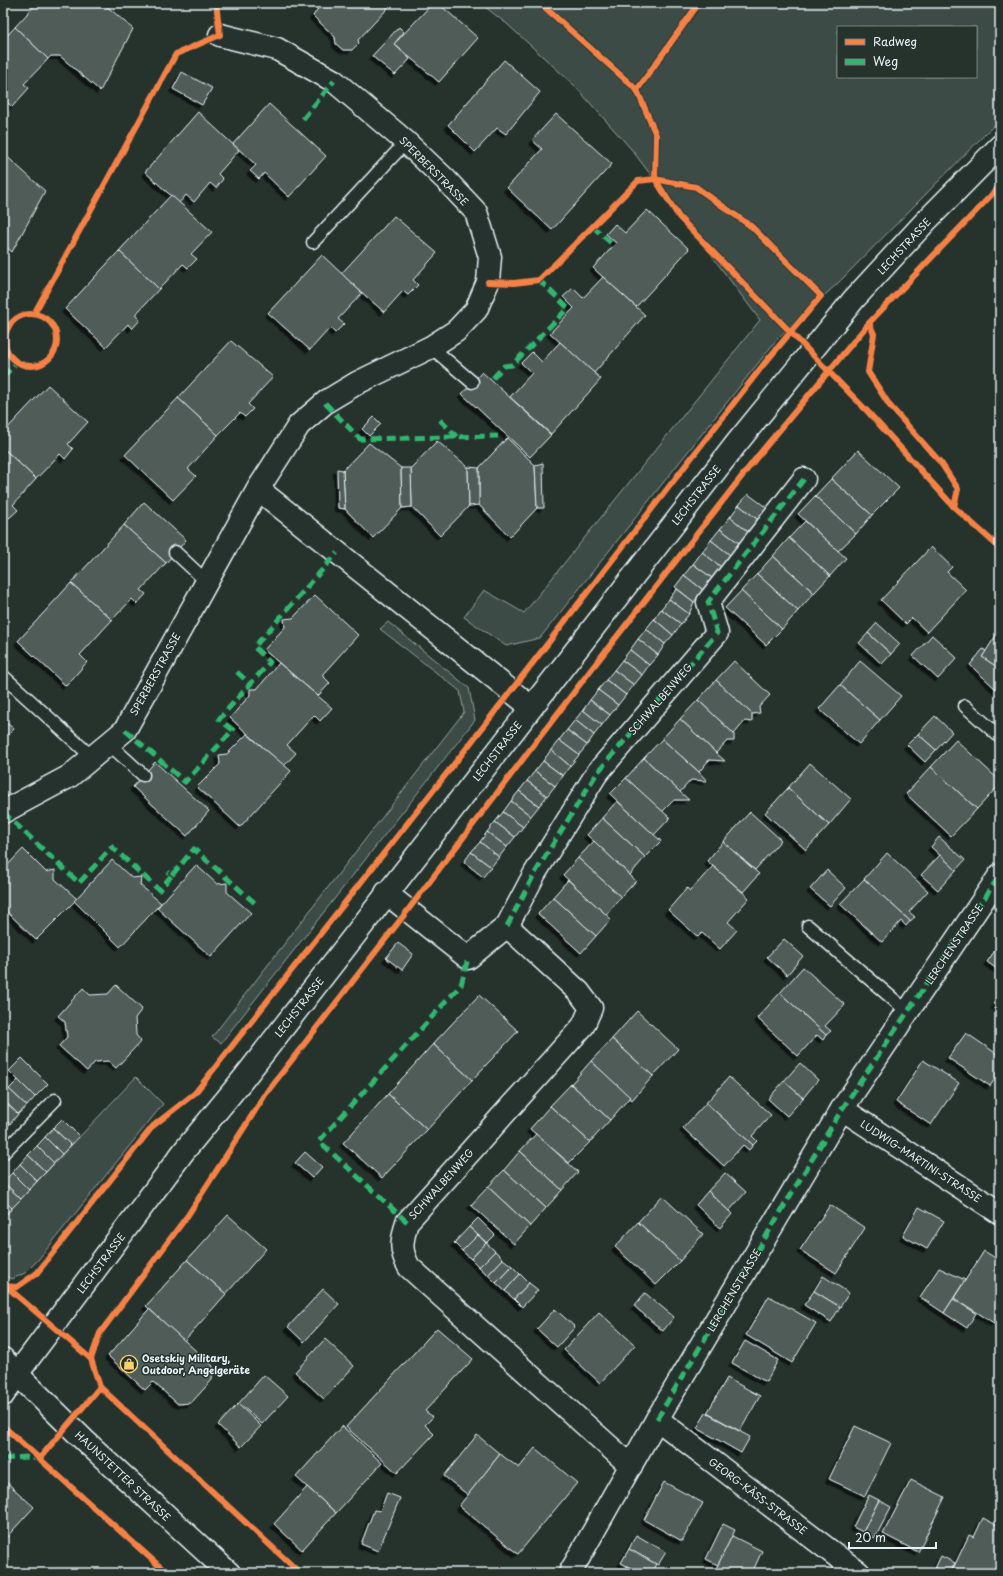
<svg xmlns="http://www.w3.org/2000/svg" width="1003" height="1576" font-family="'Playpen Sans',sans-serif">
<defs>
<filter id="shadow"><feDropShadow dx="-3.5" dy="3.5" stdDeviation="0" flood-color="#0009"/></filter>
</defs>
<rect width="100%" height="100%" fill="#26332d"/>
<filter id="ink" filterUnits="userSpaceOnUse"><feTurbulence type="fractalNoise" baseFrequency=".025" numOctaves="2"/><feDisplacementMap in="SourceGraphic" scale="8" xChannelSelector="R" yChannelSelector="G"/><feConvolveMatrix kernelMatrix="1 2 1 2 8 2 1 2 1" color-interpolation-filters="sRGB"/></filter>
<g filter="url(#ink)">
<!-- green -->
<g fill="#3e4b47" stroke="#939ea0" fill-rule="evenodd">
<path d="M480,3h520v116l-162,164 -60,55 -238,300 -34,8 -42,-29 20,-27 40,23 236,-293 -128,-170 -58,-65 -67,-61zM838,27h138v50h-138z"/>
<polygon points="388,622 469,688 475,720 221,1043 212,1037 464,712 460,691 380,629"/>
<polygon points="136,1077 163,1104 38,1260 25,1273 12,1279 3,1275 3,1218"/>
</g>
<!-- building -->
<g fill="#505c59" stroke="#e8f1f8" filter="url(#shadow)">
<polygon points="37,3 103,3 133,29 100,91 60,56 51,56 48,59 15,27"/>
<polygon points="319,3 383,3 388,8 358,40 359,43 352,50 343,50 336,44 335,37 313,16 319,7"/>
<polygon points="433,3 438,3 478,38 439,82 394,44"/>
<polygon points="15,27 48,59 24,84 29,88 12,107 8,103 3,109 3,40"/>
<polygon points="399,27 404,32 394,44 410,59 395,75 372,56"/>
<polygon points="504,60 540,92 506,134 497,128 475,152 448,125"/>
<polygon points="182,72 212,88 202,105 173,89"/>
<polygon points="269,104 326,156 289,197 264,173 259,179 250,171 256,165 233,144"/>
<polygon points="198,112 239,150 218,174 223,179 216,188 210,183 194,202 186,195 179,203 145,172"/>
<polygon points="556,114 612,164 552,230 507,188 542,149 532,140"/>
<polygon points="3,153 45,191 12,252 3,244"/>
<polygon points="171,195 212,232 191,254 197,259 188,268 183,264 159,289 119,251"/>
<polygon points="647,210 689,249 636,307 593,268 616,243 606,234 615,224 625,233"/>
<polygon points="394,216 437,253 413,280 418,285 408,295 403,291 384,312 341,274"/>
<polygon points="119,251 159,289 135,315 140,320 132,329 128,324 106,347 65,309"/>
<polygon points="322,255 362,293 338,319 344,324 335,333 330,328 310,350 268,313"/>
<polygon points="603,277 645,315 594,373 550,333 574,308 563,297 573,288 583,298"/>
<polygon points="231,341 273,377 248,404 253,409 245,417 240,413 218,435 178,398"/>
<polygon points="560,342 601,379 551,434 510,397 532,373 521,363 532,352 542,362"/>
<polygon points="482,372 551,435 530,457 462,394"/>
<polygon points="48,385 88,422 68,444 73,449 65,459 60,454 36,479 3,448 3,433"/>
<polygon points="178,398 218,435 188,469 196,476 173,500 125,455"/>
<polygon points="374,417 381,424 369,436 362,429"/>
<polygon points="507,438 535,465 537,508 510,537 479,505 479,468"/>
<polygon points="437,441 468,467 469,506 440,536 412,507 411,468"/>
<polygon points="369,443 401,468 402,508 373,538 345,509 343,470"/>
<polygon points="3,448 36,479 13,505 18,510 9,518 4,514 3,515"/>
<polygon points="858,450 899,488 872,515 831,479"/>
<polygon points="543,463 544,508 537,508 535,465"/>
<polygon points="468,467 479,468 479,505 469,506"/>
<polygon points="401,468 411,468 412,507 402,508"/>
<polygon points="337,469 343,470 345,509 338,508"/>
<polygon points="831,479 872,515 856,534 815,496"/>
<polygon points="748,494 767,508 758,520 739,505"/>
<polygon points="815,496 856,534 838,551 798,514"/>
<polygon points="144,502 186,540 166,563 124,525"/>
<polygon points="739,505 758,520 748,532 730,517"/>
<polygon points="730,517 748,532 739,543 720,529"/>
<polygon points="805,521 846,558 830,576 789,538"/>
<polygon points="124,525 166,563 141,590 146,594 137,604 132,599 112,620 71,583"/>
<polygon points="720,529 739,543 730,555 711,540"/>
<polygon points="789,538 830,576 814,593 773,556"/>
<polygon points="711,540 730,555 721,567 702,552"/>
<polygon points="931,547 952,567 947,572 966,590 927,632 912,618 906,624 881,600"/>
<polygon points="702,552 721,567 712,578 693,564"/>
<polygon points="773,556 814,593 798,611 757,574"/>
<polygon points="693,564 712,578 703,590 684,575"/>
<polygon points="757,574 798,611 782,629 741,591"/>
<polygon points="684,575 703,590 694,602 675,587"/>
<polygon points="71,583 112,620 80,655 87,662 66,686 18,641"/>
<polygon points="677,589 694,602 689,614 669,599"/>
<polygon points="741,591 782,629 766,645 725,608"/>
<polygon points="315,595 358,635 322,675 330,683 318,696 264,650 285,627 284,619 293,618"/>
<polygon points="669,599 689,614 681,624 661,609"/>
<polygon points="661,609 681,624 673,635 654,619"/>
<polygon points="654,619 673,635 665,644 646,629"/>
<polygon points="877,623 900,644 891,654 868,633"/>
<polygon points="646,629 665,644 658,655 638,639"/>
<polygon points="1000,629 1000,669 982,657"/>
<polygon points="868,633 891,654 882,664 859,643"/>
<polygon points="932,635 957,658 938,679 913,656"/>
<polygon points="638,639 658,655 649,665 630,650"/>
<polygon points="983,649 986,651 982,657 1000,669 1000,684 997,690 970,665"/>
<polygon points="630,650 649,665 642,675 622,660"/>
<polygon points="622,660 642,675 634,685 614,670"/>
<polygon points="734,661 770,695 759,707 760,713 752,714 716,680"/>
<polygon points="860,661 901,696 880,720 840,685"/>
<polygon points="279,663 332,708 320,721 314,715 287,745 296,753 284,766 230,718 250,695 250,689 257,689"/>
<polygon points="614,670 634,685 626,695 606,680"/>
<polygon points="606,680 626,695 618,705 598,690"/>
<polygon points="716,680 752,714 752,722 745,721 734,734 698,700"/>
<polygon points="840,685 880,720 859,744 819,709"/>
<polygon points="598,690 618,705 610,715 590,700"/>
<polygon points="590,700 610,715 602,725 583,710"/>
<polygon points="698,700 734,734 734,741 727,741 716,753 680,719"/>
<polygon points="583,710 602,725 594,735 575,720"/>
<polygon points="935,716 952,732 936,750 918,734"/>
<polygon points="680,719 716,753 725,761 709,760 699,772 662,739"/>
<polygon points="3,720 14,729 3,740"/>
<polygon points="575,720 594,735 587,745 567,730"/>
<polygon points="567,730 587,745 579,755 559,740"/>
<polygon points="247,734 291,771 240,827 197,787 220,764 219,755 227,754"/>
<polygon points="918,734 936,750 925,762 907,745"/>
<polygon points="662,739 699,772 707,781 691,780 680,792 644,758"/>
<polygon points="559,740 579,755 570,766 551,750"/>
<polygon points="956,740 1000,781 1000,784 977,809 931,767"/>
<polygon points="551,750 570,766 563,776 543,761"/>
<polygon points="644,758 680,792 689,800 674,800 662,812 626,778"/>
<polygon points="543,761 563,776 555,786 535,771"/>
<polygon points="155,762 209,811 187,836 133,787"/>
<polygon points="810,763 851,799 829,825 788,788"/>
<polygon points="931,767 977,809 951,836 906,794"/>
<polygon points="535,771 555,786 547,796 527,781"/>
<polygon points="626,778 670,818 654,835 610,794"/>
<polygon points="527,781 547,796 539,806 519,791"/>
<polygon points="788,788 829,825 806,850 765,813"/>
<polygon points="519,791 539,806 531,816 511,801"/>
<polygon points="511,801 531,816 523,827 503,812"/>
<polygon points="617,801 661,841 645,857 602,818"/>
<polygon points="503,812 523,827 515,837 495,822"/>
<polygon points="750,812 781,840 755,870 723,842"/>
<polygon points="602,818 645,857 630,875 587,835"/>
<polygon points="495,822 515,837 507,847 487,832"/>
<polygon points="487,832 507,847 499,857 480,842"/>
<polygon points="939,837 965,860 956,870 931,847"/>
<polygon points="594,841 636,881 621,897 578,858"/>
<polygon points="480,842 499,857 491,867 471,852"/>
<polygon points="723,842 759,874 743,892 707,861"/>
<polygon points="23,849 46,872 55,870 55,879 77,899 36,940 3,908 3,870"/>
<polygon points="471,852 491,867 483,877 464,862"/>
<polygon points="887,853 928,891 909,912 915,917 910,921 864,879"/>
<polygon points="940,855 956,870 938,890 921,875"/>
<polygon points="578,858 621,897 606,915 563,875"/>
<polygon points="112,860 132,878 141,877 140,885 161,903 120,947 74,901"/>
<polygon points="196,865 217,884 227,883 227,892 251,913 211,957 157,908"/>
<polygon points="713,866 749,898 728,922 737,930 720,949 702,933 698,937 668,910 687,888 690,891"/>
<polygon points="827,870 846,888 830,906 810,889"/>
<polygon points="864,879 910,921 906,926 901,921 882,942 840,904"/>
<polygon points="568,880 611,919 596,936 553,897"/>
<polygon points="553,897 596,936 581,953 538,914"/>
<polygon points="784,939 803,956 787,975 767,957"/>
<polygon points="398,943 413,954 402,970 386,958"/>
<polygon points="1000,943 1000,971 987,962"/>
<polygon points="803,967 845,1005 825,1026 831,1031 826,1035 780,993"/>
<polygon points="116,985 142,1009 135,1018 136,1035 141,1041 116,1068 108,1061 95,1062 87,1071 59,1046 67,1037 65,1022 58,1016 83,988 90,995 108,994"/>
<polygon points="780,993 826,1035 823,1040 817,1035 798,1056 757,1018"/>
<polygon points="479,995 518,1031 472,1080 433,1044"/>
<polygon points="1000,995 1000,1009 994,1005"/>
<polygon points="637,1011 678,1049 653,1076 612,1039"/>
<polygon points="966,1033 1000,1056 1000,1072 990,1086 948,1058"/>
<polygon points="612,1039 653,1076 632,1100 591,1061"/>
<polygon points="433,1044 472,1080 427,1130 388,1094"/>
<polygon points="22,1058 48,1084 35,1097 9,1071"/>
<polygon points="923,1060 959,1083 931,1125 896,1102"/>
<polygon points="591,1061 630,1097 610,1120 571,1084"/>
<polygon points="800,1063 818,1080 803,1098 784,1081"/>
<polygon points="729,1077 771,1115 752,1136 757,1141 753,1145 706,1103"/>
<polygon points="18,1080 35,1097 27,1106 9,1089"/>
<polygon points="784,1081 803,1098 787,1116 768,1099"/>
<polygon points="571,1084 610,1120 590,1142 550,1106"/>
<polygon points="9,1089 27,1106 18,1114 3,1100 3,1096"/>
<polygon points="388,1094 427,1130 382,1178 343,1143"/>
<polygon points="3,1100 18,1114 10,1124 3,1117"/>
<polygon points="706,1103 753,1145 749,1150 743,1145 724,1166 683,1128"/>
<polygon points="550,1106 590,1142 569,1163 530,1129"/>
<polygon points="3,1117 10,1124 3,1131"/>
<polygon points="62,1119 79,1136 71,1145 53,1128"/>
<polygon points="53,1128 71,1145 62,1154 45,1137"/>
<polygon points="536,1134 578,1172 562,1190 520,1151"/>
<polygon points="45,1137 62,1154 54,1163 37,1146"/>
<polygon points="37,1146 54,1163 46,1172 28,1155"/>
<polygon points="520,1151 562,1190 546,1208 504,1170"/>
<polygon points="305,1152 322,1167 312,1178 295,1163"/>
<polygon points="28,1155 46,1172 37,1181 20,1164"/>
<polygon points="20,1164 37,1181 29,1190 12,1173"/>
<polygon points="504,1170 546,1208 530,1226 488,1187"/>
<polygon points="12,1173 29,1190 21,1199 3,1182"/>
<polygon points="725,1173 746,1192 729,1211 708,1191"/>
<polygon points="3,1182 21,1199 12,1208 3,1199"/>
<polygon points="488,1187 530,1226 514,1244 471,1205"/>
<polygon points="708,1191 732,1214 720,1228 696,1205"/>
<polygon points="662,1196 703,1234 680,1261 638,1222"/>
<polygon points="3,1199 12,1208 4,1217 3,1216"/>
<polygon points="830,1205 865,1228 836,1273 800,1250"/>
<polygon points="919,1207 944,1221 927,1249 903,1236"/>
<polygon points="228,1215 266,1249 226,1294 187,1260"/>
<polygon points="478,1218 495,1235 487,1243 469,1227"/>
<polygon points="638,1222 680,1261 656,1285 615,1247"/>
<polygon points="469,1227 478,1235 462,1251 454,1243"/>
<polygon points="478,1235 486,1243 471,1259 462,1251"/>
<polygon points="486,1243 495,1251 479,1267 471,1259"/>
<polygon points="495,1251 503,1259 488,1275 479,1267"/>
<polygon points="984,1251 1000,1261 1000,1313 994,1323 954,1298"/>
<polygon points="503,1259 512,1266 496,1283 488,1275"/>
<polygon points="187,1260 226,1294 184,1341 146,1306"/>
<polygon points="512,1266 520,1274 505,1291 496,1283"/>
<polygon points="939,1268 965,1280 944,1313 920,1297"/>
<polygon points="520,1274 529,1283 514,1299 505,1291"/>
<polygon points="823,1276 849,1293 840,1307 814,1291"/>
<polygon points="529,1283 538,1290 522,1307 514,1299"/>
<polygon points="323,1289 339,1304 304,1342 288,1327"/>
<polygon points="814,1291 840,1307 831,1322 804,1305"/>
<polygon points="645,1293 674,1317 663,1331 634,1306"/>
<polygon points="769,1296 816,1323 792,1363 746,1335"/>
<polygon points="953,1299 976,1313 967,1328 944,1313"/>
<polygon points="149,1309 213,1366 212,1380 191,1403 178,1404 153,1382 145,1390 108,1356"/>
<polygon points="555,1309 575,1327 557,1347 537,1329"/>
<polygon points="599,1312 635,1345 600,1383 564,1350"/>
<polygon points="437,1328 473,1359 425,1411 433,1417 425,1425 434,1434 397,1473 346,1427"/>
<polygon points="325,1339 354,1366 324,1399 295,1372"/>
<polygon points="745,1341 778,1360 766,1382 732,1363"/>
<polygon points="264,1375 288,1396 262,1424 239,1403"/>
<polygon points="727,1378 760,1396 740,1431 707,1413"/>
<polygon points="238,1404 261,1426 241,1447 218,1425"/>
<polygon points="706,1413 750,1437 741,1453 697,1428"/>
<polygon points="342,1426 382,1463 336,1513 296,1477"/>
<polygon points="855,1426 891,1443 865,1496 829,1479"/>
<polygon points="477,1435 500,1454 468,1495 444,1476"/>
<polygon points="535,1448 577,1483 518,1554 459,1506 500,1454 519,1468"/>
<polygon points="3,1479 34,1507 3,1541"/>
<polygon points="911,1480 945,1497 918,1552 883,1534"/>
<polygon points="664,1482 703,1503 682,1541 644,1520"/>
<polygon points="307,1487 336,1513 302,1550 274,1524"/>
<polygon points="387,1493 400,1498 378,1551 361,1544 374,1510 380,1511"/>
<polygon points="869,1495 879,1500 863,1532 853,1527"/>
<polygon points="879,1500 891,1507 875,1538 863,1532"/>
<polygon points="983,1518 1000,1527 1000,1573 951,1573 969,1535 974,1537"/>
<polygon points="723,1524 735,1530 718,1565 706,1559"/>
<polygon points="636,1535 666,1552 658,1565 629,1549"/>
<polygon points="732,1536 762,1551 752,1573 714,1573"/>
<polygon points="629,1549 656,1564 651,1573 640,1573 621,1563"/>
<polygon points="941,1556 955,1563 950,1573 933,1573"/>
<polygon points="627,1566 640,1573 623,1573"/>
</g>
<g fill="none" stroke-linecap="round" stroke-linejoin="round">
<defs>
<g id="service">
<polyline points="313,242 406,142"/>
<polyline points="431,347 472,382"/>
<polyline points="175,552 207,582"/>
<polyline points="3,676 92,757"/>
<polyline points="965,706 1000,737"/>
<polyline points="108,743 143,775"/>
<polyline points="808,926 908,1012"/>
<polyline points="3,1153 55,1100"/>
</g>
<g id="minor">
<polyline points="258,489 531,707"/>
<polyline points="3,812 70,776 125,730 258,489 299,425 327,401 357,383 431,347 456,331 476,310 488,282 490,257 476,212 445,179 406,142 334,81 277,49 220,35"/>
<path d="M386,893l82,65 39,-32 72,66 12,16 -8,18 -176,196c-5,19 -8,27 2,45l222,199"/>
<polyline points="507,926 535,873 597,773 717,633 708,602 804,479"/>
<polyline points="842,1109 1000,1213"/>
<polyline points="657,1419 859,1573"/>
<polyline points="570,1573 657,1419 842,1109 1000,875"/>
</g>
<polyline id="tertiary" points="3,1395 17,1374 84,1440 229,1573"/>
<polyline id="secondary" points="3,1359 17,1374 184,1151 244,1078 736,444 854,299 926,221 1000,146"/>
</defs>
<!-- service casing -->
<use href="#service" stroke="#e8f1f8" stroke-width="15"/>
<!-- minor casing -->
<use href="#minor" stroke="#e8f1f8" stroke-width="25"/>
<!-- tertiary casing -->
<use href="#tertiary" stroke="#e8f1f8" stroke-width="25"/>
<!-- secondary casing -->
<use href="#secondary" stroke="#e8f1f8" stroke-width="25"/>
<!-- service -->
<use href="#service" stroke="#26332d" stroke-width="12"/>
<!-- minor -->
<use href="#minor" stroke="#26332d" stroke-width="22"/>
<!-- tertiary -->
<use href="#tertiary" stroke="#26332d" stroke-width="22"/>
<!-- secondary -->
<use href="#secondary" stroke="#26332d" stroke-width="22"/>
<!-- quiet -->
<g stroke="#33b770" stroke-width="5" stroke-dasharray="10 5" stroke-linecap="butt">
<polyline points="303,119 334,81"/>
<polyline points="592,226 611,243"/>
<polyline points="3,377 17,362"/>
<polyline points="493,378 504,366 512,365 568,308 539,280"/>
<polyline points="325,403 360,439 498,436"/>
<polyline points="440,420 457,437"/>
<polyline points="237,672 250,684"/>
<polyline points="125,730 185,782 233,730 219,719 270,662 254,647 337,553"/>
<polyline points="3,812 79,883 112,847 159,890 172,875 168,872"/>
<polyline points="172,875 194,849 256,904"/>
<polyline points="507,926 535,873 597,773 717,633 708,602 804,479"/>
<polyline points="407,1222 319,1141 461,985 468,958"/>
<polyline points="657,1419 842,1109 1000,875"/>
<polyline points="3,1459 25,1457 39,1459"/>
</g>
<defs>
<g id="cycleway">
<polyline points="540,3 637,90"/>
<polyline points="699,3 637,90 656,135 655,179 679,217 868,412 954,507 1000,548"/>
<polyline points="34,314 176,54 220,35 216,3"/>
<circle cx="31" cy="340" r="26"/>
<polyline points="869,323 874,334 868,372 890,406 941,463 958,489 954,507"/>
<polyline points="3,1286 17,1287 37,1273 153,1126 195,1093 473,740 764,364 821,296 752,227 696,187 655,179 638,181 539,280 514,283 488,282"/>
<polyline points="7,1287 91,1359 100,1387 300,1573"/>
<polyline points="91,1359 100,1333 188,1215 267,1092 408,910 590,671 757,457 869,323 1000,186"/>
<polyline points="3,1426 167,1573"/>
<polyline points="39,1459 100,1387"/>
</g>
</defs>
<!-- cycleway casing -->
<use href="#cycleway" stroke="#26332d" stroke-width="8"/>
<!-- cycleway -->
<use href="#cycleway" stroke="#f48246" stroke-width="6"/>
</g>
</g>
<!-- icons -->
<defs>
<symbol id="shop-ring" viewBox="-11 -11 22 22"><circle r="9.5" fill="#26332d" stroke="#ffd166" stroke-width="1.5"/><path d="M-5-2.5h2.3a2.7 3.5 0 0 1 5.4 0H5L5.5 6h-11ZM-1.5-2.5h3a1.5 2.3 0 0 0-3 0Z" fill="#ffd166"/></symbol>
</defs>
<g fill-rule="evenodd">
<use href="#shop-ring" x="119" y="1354" width="20" height="20"/>
</g>
<g text-anchor="middle" stroke-width="3" stroke-linejoin="round" paint-order="stroke">
<!-- street labels -->
<g font-size="10" fill="#e8f1f8" stroke="#26332d">
<text transform="translate(434 171) rotate(45)" y="4">SPERBERSTRASSE</text>
<text transform="translate(904 246) rotate(-47)" y="4">LECHSTRASSE</text>
<text transform="translate(696 495) rotate(-52)" y="4">LECHSTRASSE</text>
<text transform="translate(155 674) rotate(-61)" y="4">SPERBERSTRASSE</text>
<text transform="translate(660 699) rotate(-49)" y="4">SCHWALBENWEG</text>
<text transform="translate(497 751) rotate(-52)" y="4">LECHSTRASSE</text>
<text transform="translate(954 944) rotate(-56)" y="4">LERCHENSTRASSE</text>
<text transform="translate(299 1007) rotate(-52)" y="4">LECHSTRASSE</text>
<text transform="translate(921 1161) rotate(33)" y="4">LUDWIG-MARTINI-STRASSE</text>
<text transform="translate(441 1184) rotate(-48)" y="4">SCHWALBENWEG</text>
<text transform="translate(101 1263) rotate(-53)" y="4">LECHSTRASSE</text>
<text transform="translate(734 1290) rotate(-59)" y="4">LERCHENSTRASSE</text>
<text transform="translate(123 1476) rotate(43)" y="4">HAUNSTETTER STRASSE</text>
<text transform="translate(758 1496) rotate(37)" y="4">GEORG-KÄSS-STRASSE</text>
</g>
<!-- poi labels -->
<g font-size="10" font-weight="bold" fill="#e8f1f8" stroke="#26332d" text-anchor="start">
<text x="142" y="1362">Osetskiy Military,<tspan x="142" dy="12">Outdoor, Angelgeräte</tspan></text>
</g>
</g>
<!-- margin -->
<rect width="1003" height="1576" fill="none" stroke="#26332d" stroke-width="16"/>
<rect x="8" y="8" width="987" height="1560" fill="none" stroke="#e8f1f8" stroke-width="1.5" filter="url(#ink)"/>
<!-- legend -->
<rect x="837" y="26" width="140" height="52" fill="#26332d" stroke="#747f7e"/>
<rect x="845" y="39" width="20" height="6" fill="#f48246" stroke="#747f7e"/>
<text x="873" y="46" font-size="12" fill="#e8f1f8">Radweg</text>
<rect x="845" y="59" width="20" height="6" fill="#33b770" stroke="#747f7e"/>
<text x="873" y="66" font-size="12" fill="#e8f1f8">Weg</text>
<!-- scale -->
<path d="M849 1542v6h87v-6" fill="none" stroke="#e8f1f8" stroke-width="2"/>
<text x="855" y="1542" font-size="12" fill="#e8f1f8" stroke="#26332d" stroke-width="3" paint-order="stroke">20 m</text>
</svg>
